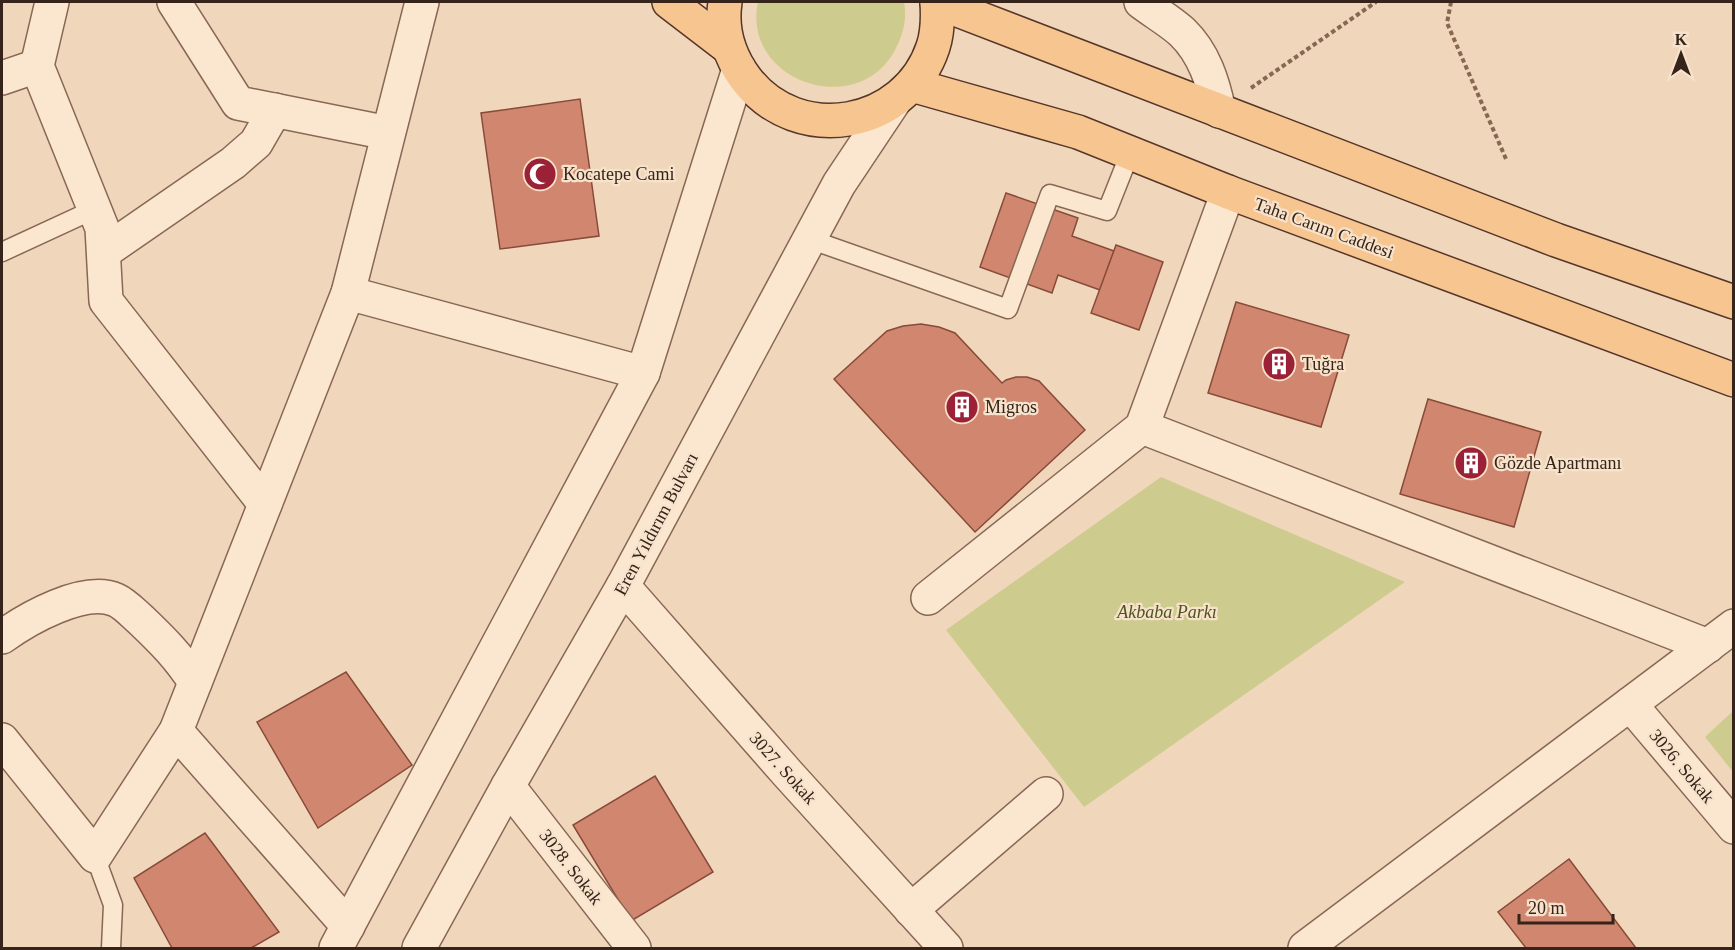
<svg xmlns="http://www.w3.org/2000/svg" width="1735" height="950" font-family="Georgia,serif">
<rect width="100%" height="100%" fill="#f0d7bb"/>
<!-- green -->
<g fill="#cecb8f">
<path d="M758,2h146c3,14 0,30 -7,44 -35,76 -156,37 -139,-44z"/>
<polygon points="1161,477 1405,582 1084,807 946,630"/>
<polygon points="1733,711 1733,772 1705,737"/>
</g>
<!-- building -->
<g fill="#d1876f" stroke="#884b39" stroke-width="1.5">
<polygon points="580,99 599,236 500,249 481,113"/>
<polygon points="1006,193 1078,218 1072,236 1114,251 1100,290 1058,275 1052,293 980,267"/>
<polygon points="1116,245 1163,262 1139,330 1091,313"/>
<polygon points="1236,302 1349,335 1321,427 1208,393"/>
<polygon points="921,324 939,327 955,333 1002,383 1006,380 1016,377 1027,377 1039,381 1085,430 975,532 834,379 887,331 903,326"/>
<polygon points="1428,399 1541,432 1514,527 1400,494"/>
<polygon points="346,672 412,765 318,828 257,722"/>
<polygon points="655,776 713,872 631,921 573,825"/>
<polygon points="205,833 279,932 251,948 172,948 134,878"/>
<polygon points="1569,859 1636,948 1526,948 1498,912"/>
</g>
<g fill="none" stroke-linecap="round" stroke-linejoin="round">
<defs>
<g id="service">
<polyline points="809,239 1008,309 1050,194 1107,211 1130,153"/>
<polyline points="2,252 95,209"/>
<polyline points="95,856 113,905 111,948"/>
</g>
<g id="minor">
<polyline points="52,2 37,66 102,228 106,301 265,504"/>
<polyline points="174,2 238,103 388,133"/>
<path d="M1141,2c13,10 29,19 41,30 22,21 31,50 37,79"/>
<polyline points="2,78 37,66"/>
<polyline points="104,252 233,163 256,143 275,110"/>
<polyline points="348,293 643,373"/>
<polyline points="1142,427 1708,646"/>
<polyline points="623,586 788,774 946,948"/>
<polyline points="928,598 1142,427 1228,192"/>
<path d="M2,637c25,-18 82,-51 114,-37 9,4 18,14 25,20 23,22 37,36 54,62"/>
<polyline points="1630,704 1734,827"/>
<polyline points="176,731 348,926"/>
<polyline points="2,740 95,856 176,731 348,293 422,2"/>
<polyline points="508,786 634,948"/>
<polyline points="911,910 1046,794"/>
<polyline points="1305,948 1734,626"/>
</g>
<g id="tertiary">
<polyline points="336,948 643,373 739,69"/>
<polyline points="419,948 508,786 623,586 839,184 895,100"/>
</g>
<g id="primary">
<polyline points="669,2 729,48"/>
<path d="M725,2c-4,27 4,54 21,77 52,68 160,49 187,-32 5,-15 5,-30 4,-45"/>
<polyline points="937,2 1556,240 1734,302"/>
<polyline points="912,85 1078,132 1228,192 1734,380"/>
</g>
</defs>
<!-- service casing -->
<use href="#service" stroke="#886754" stroke-width="21"/>
<!-- minor casing -->
<use href="#minor" stroke="#886754" stroke-width="36"/>
<!-- tertiary casing -->
<use href="#tertiary" stroke="#886754" stroke-width="36"/>
<!-- primary casing -->
<use href="#primary" stroke="#553629" stroke-width="36"/>
<!-- path -->
<g stroke="#886754" stroke-width="4" stroke-dasharray="4.5 3" stroke-linecap="butt">
<polyline points="1451,2 1447,23 1506,159"/>
<polyline points="1251,88 1376,2"/>
</g>
<!-- service -->
<use href="#service" stroke="#fbe6cf" stroke-width="18"/>
<!-- minor -->
<use href="#minor" stroke="#fbe6cf" stroke-width="33"/>
<!-- tertiary -->
<use href="#tertiary" stroke="#fbe6cf" stroke-width="33"/>
<!-- primary -->
<use href="#primary" stroke="#f7c58f" stroke-width="33"/>
</g>
<!-- icons -->
<defs>
<symbol id="mosque-disc" viewBox="-11 -11 22 22"><circle r="9.5" fill="#9a2136" stroke="#f7e3cb"/><path d="M3.5-4.9A6 6 0 1 0 3.5 4.9A5 5 0 1 1 3.5-4.9Z" fill="#fff"/></symbol>
<symbol id="building-disc" viewBox="-11 -11 22 22"><circle r="9.5" fill="#9a2136" stroke="#f7e3cb"/><path d="M-4-6H4V6H1V3H-1V6H-4ZM-2.5-4.3h1.7v1.8h-1.7ZM.8-4.3h1.7v1.8H.8ZM-2.5-1h1.7V.8h-1.7ZM.8-1h1.7V.8H.8Z" fill="#fff"/></symbol>
</defs>
<g fill-rule="evenodd">
<use href="#mosque-disc" x="521" y="155" width="38" height="38"/>
<use href="#building-disc" x="1260" y="345" width="38" height="38"/>
<use href="#building-disc" x="943" y="388" width="38" height="38"/>
<use href="#building-disc" x="1452" y="444" width="38" height="38"/>
</g>
<g text-anchor="middle" stroke-width="4.5" stroke-linejoin="round" paint-order="stroke">
<!-- poi labels -->
<g font-size="18" fill="#36231a" stroke="#f7e3cb" text-anchor="start">
<text x="563" y="180">Kocatepe Cami</text>
<text x="1302" y="370">Tuğra</text>
<text x="985" y="413">Migros</text>
<text x="1494" y="469">Gözde Apartmanı</text>
</g>
<!-- street labels -->
<g font-size="18" fill="#36231a" stroke="#f7e3cb">
<text transform="translate(1324 228) rotate(20)" y="6">Taha Carım Caddesi</text>
<text transform="translate(656 524) rotate(-62)" y="6">Eren Yıldırım Bulvarı</text>
<text transform="translate(1682 766) rotate(50)" y="6">3026. Sokak</text>
<text transform="translate(783 768) rotate(48)" y="6">3027. Sokak</text>
<text transform="translate(571 867) rotate(52)" y="6">3028. Sokak</text>
</g>
<!-- park labels -->
<g font-size="18" font-style="italic" fill="#4f541f" stroke="#f7e3cb">
<text x="1167" y="618">Akbaba Parkı</text>
</g>
</g>
<!-- border -->
<rect width="1735" height="950" fill="none" stroke="#36231a" stroke-width="6"/>
<!-- north arrow -->
<g transform="translate(1681 54)" stroke="#f7e3cb" stroke-width="4.5" paint-order="stroke">
<path d="M0-4.5L10 22L0 15L-10 22Z" fill="#36231a"/>
<text y="-9" font-size="16" font-weight="bold" text-anchor="middle" fill="#36231a">K</text>
</g>
<!-- scale -->
<path d="M1519 914v9h94v-9" fill="none" stroke="#36231a" stroke-width="3"/>
<text x="1528" y="914" font-size="18" fill="#36231a" stroke="#f7e3cb" stroke-width="4.5" paint-order="stroke">20 m</text>
</svg>
